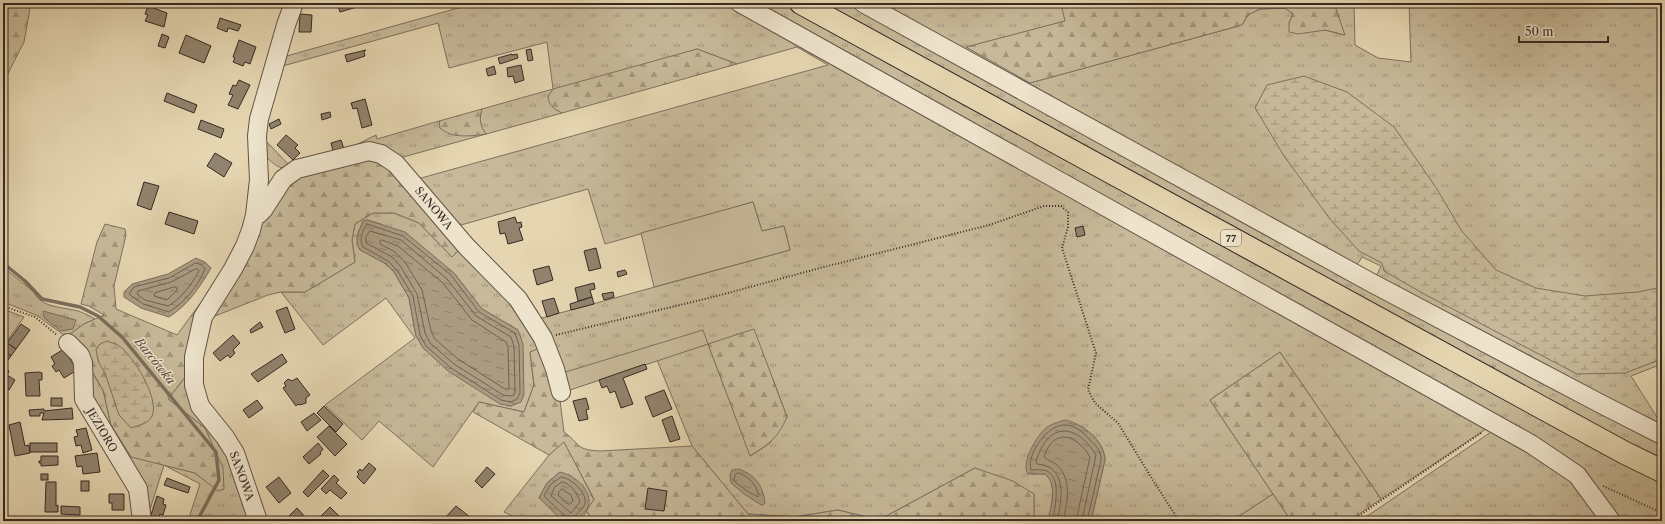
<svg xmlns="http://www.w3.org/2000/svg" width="1665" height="524" font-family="'Libre Caslon Text',serif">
<defs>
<pattern id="grass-tufts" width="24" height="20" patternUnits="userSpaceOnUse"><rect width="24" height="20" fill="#c7b999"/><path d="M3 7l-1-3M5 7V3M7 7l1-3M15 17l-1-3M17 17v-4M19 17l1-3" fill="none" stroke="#a2967d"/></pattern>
<pattern id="forest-firs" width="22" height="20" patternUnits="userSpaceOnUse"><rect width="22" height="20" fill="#c7b999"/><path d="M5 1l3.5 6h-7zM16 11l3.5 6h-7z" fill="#a2967d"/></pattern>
<pattern id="wetland-marsh" width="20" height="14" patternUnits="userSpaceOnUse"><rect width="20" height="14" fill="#c7b999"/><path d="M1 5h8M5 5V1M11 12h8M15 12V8" fill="none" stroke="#a2967d"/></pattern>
<pattern id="water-ripples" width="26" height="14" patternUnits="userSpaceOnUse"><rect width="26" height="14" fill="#aa9b81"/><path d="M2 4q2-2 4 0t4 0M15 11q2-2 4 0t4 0" fill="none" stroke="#8b7e69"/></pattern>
</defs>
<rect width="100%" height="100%" fill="#e5d6b1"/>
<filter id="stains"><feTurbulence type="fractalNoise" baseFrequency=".005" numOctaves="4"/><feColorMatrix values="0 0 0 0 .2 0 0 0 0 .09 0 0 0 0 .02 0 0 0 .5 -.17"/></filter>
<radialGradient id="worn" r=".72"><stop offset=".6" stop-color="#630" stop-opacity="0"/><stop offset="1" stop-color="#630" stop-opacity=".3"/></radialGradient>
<!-- grass -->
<g fill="url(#grass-tufts)" stroke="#7e715e" fill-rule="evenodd">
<path d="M476,3h258l822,460 52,58h-248l131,-89 -5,-3 -105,70 -101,-147 -70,48 63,94 -38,25 2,2h-146l14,-61c-1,-20 -22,-36 -40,-39l-33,53h13c13,10 6,33 3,47h-14v-27l-59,-26 -96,52 -41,-10 -44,7 -46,-3 -56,-68 -35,-86 51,-16 -149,30 -21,-55 252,-69 -6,-24 -22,5 -9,-29 -148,42 -17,-55 -134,38 -40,-47 414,-115 -31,-18 -60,17 -40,-15 -143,59 8,5 -166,46 -48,-10 28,-14 1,4 62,-18 1,7 45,6c-5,-8 -6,-15 -3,-25l71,-20 -6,-47 -98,26 -11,-45 -159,44 4,-10zM708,344l65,35 14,38 -17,26 -19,13z"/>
<path d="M747,3h36c293,160 582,327 879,479v39h-46l-15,-26z"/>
<polygon points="820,3 856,3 1662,438 1662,461 1492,372 1494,367 1493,366 1490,372"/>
<polygon points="869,3 887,3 895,8 911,3 1065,3 1061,4 1066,21 967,47 1030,83 1242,25 1248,15 1260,9 1285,8 1293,14 1289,23 1313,31 1325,30 1344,35 1334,3 1354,3 1355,45 1378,58 1411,62 1409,3 1662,3 1662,364 1631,376 1662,425 1374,281 1381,266 1362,257 1357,265"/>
<path d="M264,139l27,28c-12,4 -18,-4 -26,-11z"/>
<path d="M373,213h21l25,10 33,34 11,-11 51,52 30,48 -14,6 4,33 -10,27 -45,-10 -46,65 -54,-46 -17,19 -37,-35 90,-67 -29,-40 -63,47 -42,-53h24l50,-30 -3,-22 3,-16zM367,220l14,4 73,49 28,36 36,21 -102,6 -7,-38 -15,-26 -37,-36 6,-15z"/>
<path d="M3,267l31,25c6,16 30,15 44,19 6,2 12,5 17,8l-11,5 -14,10 5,9 -39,-28 -33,-13z"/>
<polygon points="3,309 24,317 3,347"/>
<polygon points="86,362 103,390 111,425 131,456 195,473 219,491 205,428 168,399 190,371 226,442 256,521 188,521 200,484 164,465 147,519 89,404"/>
<polygon points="564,441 594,500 581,521 573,521 578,519 560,472 547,483 539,498 566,521 523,521 504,512 549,455"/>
</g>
<!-- forest -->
<g fill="url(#forest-firs)" stroke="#7e715e">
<polygon points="3,3 31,3 24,42 3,83"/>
<polygon points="1065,3 1334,3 1345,35 1325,30 1298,34 1289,32 1289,23 1293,14 1285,8 1260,9 1248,15 1242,25 1030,83 966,47 1065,21 1061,4"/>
<path d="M697,49l40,15 -175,49c-8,-4 -13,-7 -14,-16l5,-8z"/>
<path d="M482,109c-3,10 -2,17 4,25 -15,2 -34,5 -46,-6l-1,-7z"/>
<polygon points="377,156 463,246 452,257 419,223 394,213 373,213 355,224 352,240 355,262 305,292 281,292 268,295 215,316 207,315 258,222 287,179"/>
<polygon points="105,224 125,229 126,235 114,286 116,309 177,335 205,297 190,371 168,399 205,428 223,468 224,489 218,491 195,473 131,457 111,425 103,390 70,334 84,324 104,315 89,306 81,304 97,242"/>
<path d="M754,329l33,88c-10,22 -17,26 -37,39l-42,-112z"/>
<path d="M544,346l15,47 5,39c17,12 11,18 36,19l92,-5 56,68 46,3 44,-7 41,10 96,-52 38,13 21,13v27h-439l-9,-9 8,-13 -30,-57 -15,13 -76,-43 6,-10 45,10 10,-27 -4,-33z"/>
<polygon points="1280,352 1381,499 1349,521 1291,521 1210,400"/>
</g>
<!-- wetland -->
<g fill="url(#wetland-marsh)" stroke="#7e715e">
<polygon points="1304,76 1347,92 1394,127 1437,189 1461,230 1496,270 1536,288 1585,296 1638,292 1662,287 1662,359 1625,373 1577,374 1424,294 1384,271 1382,263 1359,251 1330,219 1284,156 1255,108 1267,85"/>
<path d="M107,341c4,2 8,2 12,5 14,9 41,53 33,70 -4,8 -13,9 -21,12l-12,-13 -14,-42 -6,-10 -2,-8 -1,-6 4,-5z"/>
</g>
<!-- garden -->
<g fill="#c7b999" stroke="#7e715e">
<polygon points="753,202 762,231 784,226 790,250 654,287 641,233"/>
<polygon points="703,330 708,344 564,392 559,374"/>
<polygon points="1273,494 1291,521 1237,521 1235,519"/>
</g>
<!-- water -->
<g fill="url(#water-ripples)" stroke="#7c6d5c">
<polygon points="367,220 405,232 454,273 482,309 518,330 523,344 524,394 521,402 511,406 500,404 448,371 423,348 416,336 409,298 394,272 386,264 360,250 357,245 357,236 363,221"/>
<path d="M196,258l9,4 6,6c-11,19 -23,37 -42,49l-28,-9 -17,-11v-5l8,-8 36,-10z"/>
<polygon points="43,311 76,320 73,329 61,331 44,318"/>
<path d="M1065,420c18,4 39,20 40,40l-14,61h-43c3,-14 10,-37 -3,-47h-17c-8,-11 9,-39 19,-47 5,-3 11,-5 18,-7z"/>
<path d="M739,469c16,6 24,16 26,34l-2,2h-2l-17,-11 -13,-11 -1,-8 2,-5z"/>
<path d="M560,472c13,3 30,15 29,31 -1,10 -15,21 -25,18 -7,-4 -19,-18 -25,-23l8,-15z"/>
</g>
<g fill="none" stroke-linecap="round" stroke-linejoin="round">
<!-- shore -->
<g stroke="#706252" stroke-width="1">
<path d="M367,224l36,12 48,39 28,37 36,21 4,12 1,48 -3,6 -6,3 -10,-2 -50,-32 -25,-22 -6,-11 -7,-39 -16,-26 -9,-9 -25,-14c-4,-6 -1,-17 4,-23z"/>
<polygon points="370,231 401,240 447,279 476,316 511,337 514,346 515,392 514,395 510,396 503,395 454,364 430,343 425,333 417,294 401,267 392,257 366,243 366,237"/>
<polygon points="382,240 398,246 443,283 472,320 506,342 508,347 509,389 505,389 458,359 435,339 431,331 422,290 405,262 395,252 380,244 380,241"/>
<path d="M196,263l6,2 3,4c-7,17 -20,33 -36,43l-26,-8 -14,-10 5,-7 35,-9z"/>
<path d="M196,269h2l1,2c-7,13 -18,28 -31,35l-23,-6 -8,-6 1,-3 33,-9z"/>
<polygon points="175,287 177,288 177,290 167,300 154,296 155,293"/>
<path d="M739,473c12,5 15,10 20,22l-1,2 -11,-6 -13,-10 1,-6z"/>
<path d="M562,482c10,2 15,11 18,20l-9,11 -20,-17 3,-8z"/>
<polygon points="562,489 571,495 573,501 570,504 568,504 558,495 559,492"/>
<path d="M567,521l-2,-5 -21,-20 6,-11 11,-8c10,1 29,17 23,29 -3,5 -10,8 -10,15"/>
<path d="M1052,521c3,-12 10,-43 -5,-50 -5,-2 -11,-1 -16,-1 -5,-16 17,-46 34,-45 10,0 18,7 24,14 7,7 12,11 12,21l-14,61"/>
<path d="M1057,521c5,-21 11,-55 -20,-57l-1,-2c11,-39 39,-41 60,-7l-14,66"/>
<path d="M1063,521c4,-16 9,-40 -4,-54 -4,-5 -11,-6 -15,-10 10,-30 32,-23 46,0l-14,64"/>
</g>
<!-- stream -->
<polyline stroke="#7c6d5c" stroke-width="3.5" points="3,263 25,281 42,299 80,307 98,316 122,337 216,452 219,480 197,521"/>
</g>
<!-- building -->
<g fill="#91836d" stroke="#362924">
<polygon points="337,3 359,3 360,6 340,12"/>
<polygon points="148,6 167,13 164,27 145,21 148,15 145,14"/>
<polygon points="300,14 312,15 311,32 299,32"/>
<polygon points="220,18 241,25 238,31 228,28 227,32 217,28"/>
<polygon points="162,34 169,37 165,48 158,46"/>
<polygon points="186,35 211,46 204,63 179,53"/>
<polygon points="239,40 256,47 250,64 245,62 243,66 233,62 235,58 233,57"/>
<polygon points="531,49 533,60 528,61 526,50"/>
<polygon points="366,50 364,52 365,56 347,62 345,55"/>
<polygon points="512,54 512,55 517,54 518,58 500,64 498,58"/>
<polygon points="521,65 524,80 515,83 513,76 508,77 507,68"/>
<polygon points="494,66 496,74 488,76 486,69"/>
<polygon points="239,80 250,85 238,109 228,105 233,95 229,94 233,85 236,86"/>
<polygon points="167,93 197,105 194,113 164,101"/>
<polygon points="365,99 372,125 362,128 357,108 353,109 351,103"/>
<polygon points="330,112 331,117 322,120 321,114"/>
<polygon points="279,119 281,124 271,129 269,124"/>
<polygon points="201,120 224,129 221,138 198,129"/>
<polygon points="286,135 298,145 295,148 300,153 293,160 277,145"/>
<polygon points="341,140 344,149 333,151 331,143"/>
<polygon points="215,153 232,163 224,177 207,166"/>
<polygon points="144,182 159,186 151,210 137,205"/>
<polygon points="169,212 198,221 194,234 165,224"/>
<polygon points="515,217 517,223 521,222 522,227 519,228 523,240 508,244 505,233 500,234 498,222"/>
<polygon points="1083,226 1085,235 1077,237 1075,228"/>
<polygon points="596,248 601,268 589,271 584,251"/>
<polygon points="549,266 553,280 537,285 533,270"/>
<polygon points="625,270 627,274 618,277 617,272"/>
<polygon points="594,283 595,289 590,290 592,297 578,301 575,288"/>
<polygon points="613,292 614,297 604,300 602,294"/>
<polygon points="592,297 594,304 571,310 570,304"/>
<polygon points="554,298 559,313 547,317 542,301"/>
<polygon points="287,307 295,329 285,333 276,311"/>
<polygon points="260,322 263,327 251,333 250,330"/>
<polygon points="21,324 30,330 16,349 7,343"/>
<polygon points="233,335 240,343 233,350 235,353 230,358 228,355 220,361 213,353"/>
<polygon points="7,343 16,349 11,356 3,350"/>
<polygon points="64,349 77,370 64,378 59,370 56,372 52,366 55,364 51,357"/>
<polygon points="3,350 11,356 5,364 3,363"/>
<polygon points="282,354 287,362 258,382 251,374"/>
<polygon points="645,364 647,369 623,378 633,404 621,408 615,391 610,393 607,386 602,388 599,380"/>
<polygon points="3,367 9,371 7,375 15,380 9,390 3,386"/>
<polygon points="39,372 42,373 42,380 39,380 40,396 26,396 25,373"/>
<polygon points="297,378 310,395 306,398 306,403 300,405 298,404 296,406 283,388 286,386 284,383 288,379 292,381"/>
<polygon points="664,390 672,409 653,417 645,397"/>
<rect x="51" y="398" width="11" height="8"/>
<polygon points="586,398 589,409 586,410 588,419 579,421 573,401"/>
<polygon points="257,400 263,408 249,418 243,410"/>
<polygon points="324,406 343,424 336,432 317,413"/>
<polygon points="72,408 73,419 42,420 44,413 40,413 40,416 30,416 29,410 44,409 44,411"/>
<polygon points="314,413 321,420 307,431 301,422"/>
<polygon points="672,416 680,439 670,442 662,420"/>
<polygon points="20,422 25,446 29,445 30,453 15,456 9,425"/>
<polygon points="329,426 347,444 335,456 317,437"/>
<polygon points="86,428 92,450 83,453 81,445 76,446 74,437 78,436 76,430"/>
<rect x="30" y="443" width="27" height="9"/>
<polygon points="318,443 323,449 320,453 321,454 309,464 303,457"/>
<polygon points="97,453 100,472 83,474 82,466 77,467 75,456"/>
<polygon points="41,456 58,456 58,465 41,466 41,463 39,463 39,461 41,461"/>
<polygon points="369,463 376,469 364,484 357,477 359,474 357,472 360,469 362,471"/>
<polygon points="487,467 495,474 482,488 475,481"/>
<polygon points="323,470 329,476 308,497 303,492"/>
<rect x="41" y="474" width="7" height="6"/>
<polygon points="334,475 339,480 336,483 347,493 341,499 330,490 326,494 321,489"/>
<polygon points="279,477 291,493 279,503 266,487"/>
<polygon points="167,478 190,487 188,493 164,485"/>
<rect x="81" y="481" width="8" height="10"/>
<polygon points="46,482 56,482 56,506 58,505 58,512 45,512"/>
<polygon points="648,488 667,491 664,511 645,509"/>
<polygon points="109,494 124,494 124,510 112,510 112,503 109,503"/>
<polygon points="157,496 164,499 163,504 166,505 163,515 160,514 158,520 150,518"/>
<polygon points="61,506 80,507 80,515 61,514"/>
<polygon points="456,506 470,517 467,521 449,521 445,518"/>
<polygon points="330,507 340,517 337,521 319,521 317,520"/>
<polygon points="297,508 308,520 307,521 288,521 286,519"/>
</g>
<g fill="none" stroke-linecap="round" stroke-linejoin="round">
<defs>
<g id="minor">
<polyline points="740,3 1531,444 1577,475 1611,521"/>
<polyline points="863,3 1370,282 1601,404 1662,435"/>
<polyline points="256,215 259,214 263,210 283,179 297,169 369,151 381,154 396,164 466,246 518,299 543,338 555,369 561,392"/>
<polyline points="68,343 80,355 83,363 84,399 138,489 142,521"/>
<polyline points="258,521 235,453 225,437 200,406 194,385 194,357 203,317 233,269 245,246 251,230 255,215 259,180 257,136 259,119 286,25 294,3"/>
</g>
<polyline id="major" points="801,3 1625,453 1662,471"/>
</defs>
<!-- minor casing -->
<use href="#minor" stroke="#625447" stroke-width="20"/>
<!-- major casing -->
<use href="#major" stroke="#362924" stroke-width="24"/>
<!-- path -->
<g stroke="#362924" stroke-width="2" stroke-dasharray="1 2" stroke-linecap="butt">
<polyline points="3,306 35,317 57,335"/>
<polyline points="556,335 717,296 820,268 989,225 1044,206 1061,206 1068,212 1068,227 1062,248 1096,353 1088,390 1095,403 1118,423 1151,477 1179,521"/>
<polyline points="1603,486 1662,513"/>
<polyline points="1351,521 1481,433"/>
</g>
<!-- minor -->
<use href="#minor" stroke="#eee4cc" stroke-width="18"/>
<!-- major -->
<use href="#major" stroke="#e5d6b1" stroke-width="22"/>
</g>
<g text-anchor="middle" stroke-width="3" stroke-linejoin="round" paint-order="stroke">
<!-- shield labels -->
<rect fill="#eee4cc" stroke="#6d6156" stroke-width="1" x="1221" y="230" width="20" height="16" rx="3"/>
<g font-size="10" font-weight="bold" fill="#362924">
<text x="1231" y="242">77</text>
</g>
<!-- street labels -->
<g font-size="11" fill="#362924" stroke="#eee4cc">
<text transform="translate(434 208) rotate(50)" y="4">SANOWA</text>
<text transform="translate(102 430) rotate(59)" y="4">JEZIORO</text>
<text transform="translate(242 476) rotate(70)" y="4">SANOWA</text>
</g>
<!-- water labels -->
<g font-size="12" font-style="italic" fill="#594b40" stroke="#eee4cc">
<text transform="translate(155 361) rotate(51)" y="4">Barcówka</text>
</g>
</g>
<!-- margin -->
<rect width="1665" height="524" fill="none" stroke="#e5d6b1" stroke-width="16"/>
<rect x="4" y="4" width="1657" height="516" fill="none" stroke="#362924" stroke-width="2"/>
<rect x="8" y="8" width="1649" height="508" fill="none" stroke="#362924"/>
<!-- scale -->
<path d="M1519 36v6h89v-6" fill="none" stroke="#362924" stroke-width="2"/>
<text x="1525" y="36" font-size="12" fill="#362924" stroke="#eee4cc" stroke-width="3" paint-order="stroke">50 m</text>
<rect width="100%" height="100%" filter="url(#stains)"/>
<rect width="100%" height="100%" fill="url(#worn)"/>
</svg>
